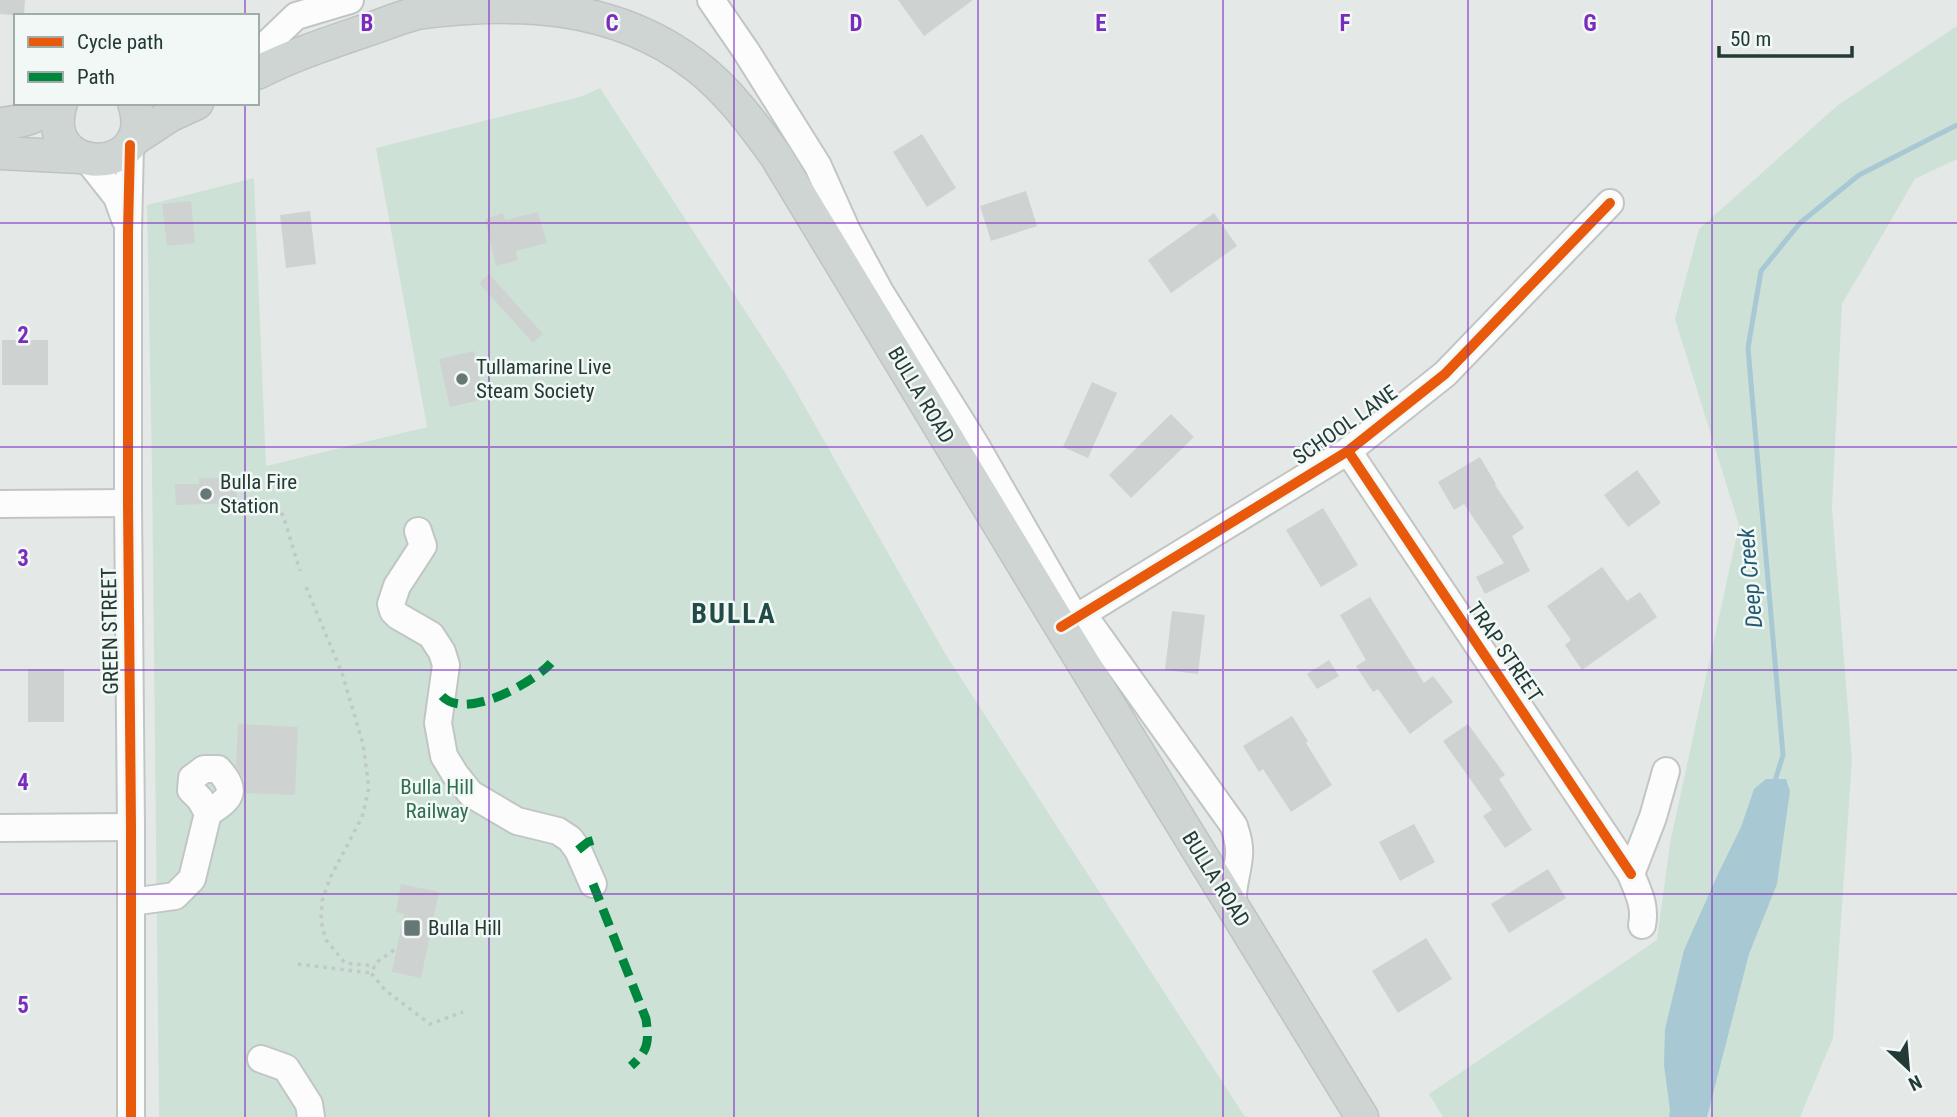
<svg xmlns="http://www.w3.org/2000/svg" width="1957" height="1117" font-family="'Roboto Condensed',sans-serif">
<rect width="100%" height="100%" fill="#e4e9e7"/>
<!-- green -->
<g fill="#cee1d6">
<polygon points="1957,26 1957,159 1915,179 1842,304 1832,508 1852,760 1833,1038 1800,1117 1443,1117 1429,1094 1657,940 1670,843 1739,525 1675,319 1699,229 1838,105"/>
<polygon points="600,88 788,377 946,655 1245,1117 159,1117 152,470 147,205 254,178 266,466 427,427 376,148 583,96"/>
</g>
<!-- water -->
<polygon fill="#a8c8d4" points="1766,779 1786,779 1790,791 1777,884 1749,954 1707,1117 1669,1117 1670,1110 1664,1065 1665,1029 1684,950 1719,872 1741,827 1754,789"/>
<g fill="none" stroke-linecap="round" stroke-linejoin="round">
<!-- stream -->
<polyline stroke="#a8c8d4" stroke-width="5" points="1774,784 1783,755 1748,348 1761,271 1800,223 1859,175 1957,125"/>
</g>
<!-- building -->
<g fill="#ced2d1">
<polygon points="0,0 25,0 24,16 0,14"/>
<polygon points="898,0 973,0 924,36"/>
<polygon points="922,134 956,188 927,207 893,152"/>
<polygon points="1026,191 1037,226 991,241 980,206"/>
<polygon points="191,201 195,243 167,246 162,204"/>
<polygon points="310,211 316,264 286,268 280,215"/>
<polygon points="538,212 547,243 516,251 518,260 496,266 485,219 503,213 505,220"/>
<polygon points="1214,213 1237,246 1171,293 1148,260"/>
<polygon points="489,274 543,334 533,343 479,283"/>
<rect x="2" y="340" width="46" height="45"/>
<polygon points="474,351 485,399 450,407 439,359"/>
<polygon points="1092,382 1117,393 1088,458 1063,447"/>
<polygon points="1171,414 1194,437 1131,498 1109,475"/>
<polygon points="1480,457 1496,484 1495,485 1524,528 1512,536 1530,571 1485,594 1476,577 1504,563 1464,504 1454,510 1438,482"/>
<polygon points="1637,470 1661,503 1628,527 1604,495"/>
<polygon points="199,478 236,478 237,503 176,505 175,484 199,484"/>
<polygon points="1323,508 1358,565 1321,587 1286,530"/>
<polygon points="1602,567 1627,601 1640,592 1657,617 1582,670 1565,645 1571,640 1547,606"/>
<polygon points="1370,597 1424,683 1433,676 1453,702 1410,734 1378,689 1373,692 1356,666 1366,660 1340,615"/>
<polygon points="1172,611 1205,615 1198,674 1165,670"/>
<polygon points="1329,660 1339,676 1317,689 1307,674"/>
<rect x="28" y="669" width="36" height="53"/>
<polygon points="1292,716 1308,741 1306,743 1332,785 1291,812 1263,769 1259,772 1243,746"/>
<polygon points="238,724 298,727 295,795 245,793 244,779 236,766"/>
<polygon points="1468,724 1505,775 1499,779 1532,830 1505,848 1483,816 1492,810 1443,741"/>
<polygon points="1414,824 1435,862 1400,881 1379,842"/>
<polygon points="1548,869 1566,898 1509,933 1491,904"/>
<polygon points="401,884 439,892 421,978 392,972 404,914 396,912"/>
<polygon points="1426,938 1452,979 1398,1013 1372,971"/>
</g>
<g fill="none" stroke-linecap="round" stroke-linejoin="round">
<defs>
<g id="minor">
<polyline points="711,0 746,51 818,166 847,231 880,292 975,444 1075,618"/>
<polyline points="275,64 270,41 296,16 350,0"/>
<polyline points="130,145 128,231 128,503 131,827 131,1117"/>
<polyline points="87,159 117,197 125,219"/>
<polyline points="1348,451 1631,874"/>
<polyline points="0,504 128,503"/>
<polyline points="418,531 423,546 397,586 391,604 393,611 398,616 431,635 442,652 446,665 438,723 444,756 455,774 471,794 517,821 558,831 570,839 578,850 593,884"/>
<path d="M1082,613l152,213c3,10 6,19 5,29 -1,18 -8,33 -6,51"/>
<polyline points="1061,627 1348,451 1445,374 1610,203"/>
<polyline points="0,828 131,827"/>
<path d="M131,902l44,-6 17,-17 16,-66 -8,-14 -9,-9 1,-12 12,-9h14c21,23 12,30 -10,44"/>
<path d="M1642,925c4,-19 -4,-33 -11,-51l22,-57 13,-46"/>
<polyline points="261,1059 286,1068 309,1104 311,1117"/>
</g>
<g id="major">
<path d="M257,73c33,-17 69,-29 104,-41 19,-6 37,-14 56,-19 99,-13 197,-10 278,52 33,25 57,58 81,91l285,471 301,490"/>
<path d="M61,103c-24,76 98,75 73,0"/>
<path d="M0,124c21,-2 39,-7 56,-21"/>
<polyline points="133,140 171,115 197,103"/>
<polyline points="0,153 79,157"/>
</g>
</defs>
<!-- minor casing -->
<use href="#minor" stroke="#c1c6c4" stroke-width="30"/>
<!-- major casing -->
<use href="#major" stroke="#bdc4c3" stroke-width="35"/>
<!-- path -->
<g stroke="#c1c9c7" stroke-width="3.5" stroke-dasharray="3.5 5" stroke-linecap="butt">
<polyline points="274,508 283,515 300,571"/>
<polyline points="306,587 342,673 363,744 369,788 362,817 331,876 322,901 321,921 326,940 345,963 375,966"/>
<polyline points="394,950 377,962 371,973 385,990 430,1024 463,1012"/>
<polyline points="298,964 371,973"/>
</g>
<!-- minor -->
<use href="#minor" stroke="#fbfcfb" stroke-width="26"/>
<!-- major -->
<use href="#major" stroke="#ced5d3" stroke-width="32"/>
<!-- quiet -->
<g stroke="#00873e" stroke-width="9" stroke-dasharray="18 9" stroke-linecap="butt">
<path d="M442,696c23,25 91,-13 109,-33"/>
<polyline points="578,850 588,842 598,839"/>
<path d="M593,884l53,135c3,23 3,31 -15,47"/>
</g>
<defs>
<g id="cycleway">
<polyline points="130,145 128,231 128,503 131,827 131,1117"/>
<polyline points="1348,451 1631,874"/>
<polyline points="1061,627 1348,451 1445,374 1610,203"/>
</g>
</defs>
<!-- cycleway casing -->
<use href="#cycleway" stroke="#f2f8f5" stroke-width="15"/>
<!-- cycleway -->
<use href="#cycleway" stroke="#e8590c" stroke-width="10"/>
</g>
<!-- grid -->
<path fill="none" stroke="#7b2cbf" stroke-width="2" stroke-opacity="0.55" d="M245,0v16M489,0v1117M734,0v1117M978,0v1117M1223,0v1117M1468,0v1117M1712,0v1117M245,103v1014M0,223h1957M0,447h1957M0,670h1957M0,894h1957"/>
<!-- markers -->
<g fill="#677775" stroke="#f2f8f5" stroke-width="2.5">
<circle cx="462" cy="379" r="7"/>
<circle cx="206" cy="494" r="7"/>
<rect x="403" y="919" width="18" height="18" rx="3.5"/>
</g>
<g text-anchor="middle" stroke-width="5" stroke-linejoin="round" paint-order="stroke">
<!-- poi labels -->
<g font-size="21" fill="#233a37" stroke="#f2f8f5" text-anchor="start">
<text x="476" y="374">Tullamarine Live<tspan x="476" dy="24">Steam Society</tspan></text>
<text x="220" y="489">Bulla Fire<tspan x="220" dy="24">Station</tspan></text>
<text x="428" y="935">Bulla Hill</text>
</g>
<!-- street labels -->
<g font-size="21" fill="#233a37" stroke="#f2f8f5">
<text transform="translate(921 395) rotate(59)" y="7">BULLA ROAD</text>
<text transform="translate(1345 425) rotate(-35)" y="7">SCHOOL LANE</text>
<text transform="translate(110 631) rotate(-91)" y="7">GREEN STREET</text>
<text transform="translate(1505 652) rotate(56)" y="7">TRAP STREET</text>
<text transform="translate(1216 879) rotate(58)" y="7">BULLA ROAD</text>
</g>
<!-- park labels -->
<g font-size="21" fill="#306e50" stroke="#f2f8f5">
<text x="437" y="794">Bulla Hill<tspan x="437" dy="24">Railway</tspan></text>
</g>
<!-- water labels -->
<g font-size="23" font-style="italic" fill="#225a71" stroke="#f2f8f5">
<text transform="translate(1750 578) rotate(-95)" y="8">Deep Creek</text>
</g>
<!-- district labels -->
<g font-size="28" font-weight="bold" letter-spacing="2" fill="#214b46" stroke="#f2f8f5">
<text x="734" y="623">BULLA</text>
</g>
</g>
<g font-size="23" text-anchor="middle" font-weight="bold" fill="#7b2cbf" stroke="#f2f8f5" stroke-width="5" stroke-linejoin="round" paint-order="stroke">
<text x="367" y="31">B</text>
<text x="612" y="31">C</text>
<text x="856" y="31">D</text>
<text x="1101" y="31">E</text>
<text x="1345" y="31">F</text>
<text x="1590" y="31">G</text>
<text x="23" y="343">2</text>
<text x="23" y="566">3</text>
<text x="23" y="790">4</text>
<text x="23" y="1013">5</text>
</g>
<!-- legend -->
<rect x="14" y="14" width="245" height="91" fill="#f2f8f5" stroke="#9faca9" stroke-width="2"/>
<rect x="28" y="37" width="35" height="10" fill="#e8590c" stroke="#9faca9" stroke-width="2"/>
<text x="77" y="49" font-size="21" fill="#233a37">Cycle path</text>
<rect x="28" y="72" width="35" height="10" fill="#00873e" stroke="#9faca9" stroke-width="2"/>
<text x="77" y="84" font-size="21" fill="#233a37">Path</text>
<!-- north arrow -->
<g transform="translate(1908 1068) rotate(154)" stroke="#f2f8f5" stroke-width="5" paint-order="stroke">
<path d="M0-5L12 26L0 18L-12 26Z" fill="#233a37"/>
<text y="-10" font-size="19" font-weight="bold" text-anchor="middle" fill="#233a37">N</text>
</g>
<!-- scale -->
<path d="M1719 46v10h133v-10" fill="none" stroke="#233a37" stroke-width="3.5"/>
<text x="1730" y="46" font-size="21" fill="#233a37" stroke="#f2f8f5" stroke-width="5" paint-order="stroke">50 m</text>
</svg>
